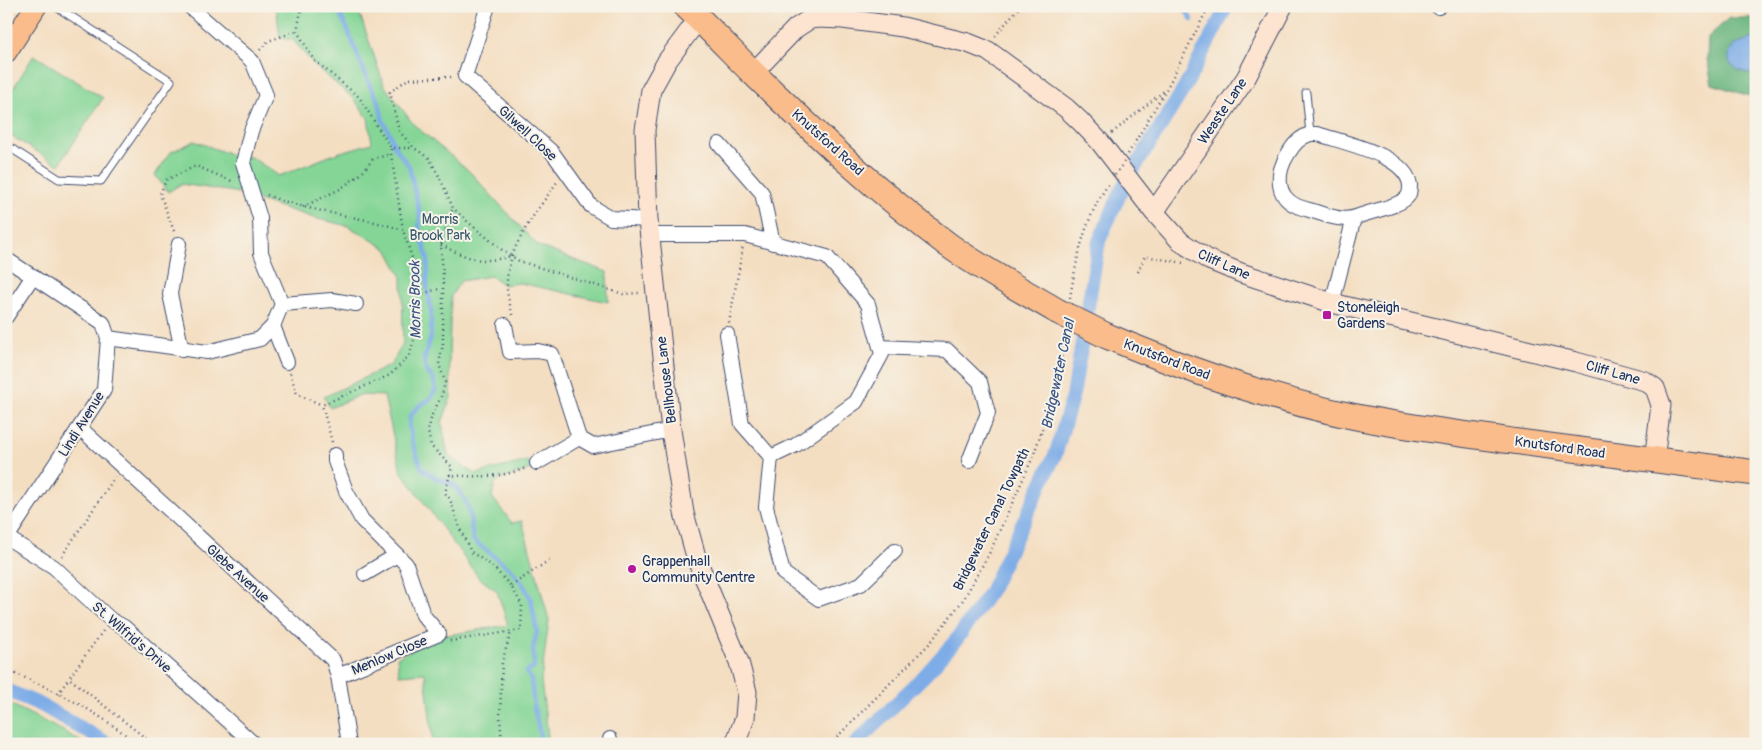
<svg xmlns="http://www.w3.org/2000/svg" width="1762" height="750" font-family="Pangolin,sans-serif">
<rect width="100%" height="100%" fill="#f7f3e8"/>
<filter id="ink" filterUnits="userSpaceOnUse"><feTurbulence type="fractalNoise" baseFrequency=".02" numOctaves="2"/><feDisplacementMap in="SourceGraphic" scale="10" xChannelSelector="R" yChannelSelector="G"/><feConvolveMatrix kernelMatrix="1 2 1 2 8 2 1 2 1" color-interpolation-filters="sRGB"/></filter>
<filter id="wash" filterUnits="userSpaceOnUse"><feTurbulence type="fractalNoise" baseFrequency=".0096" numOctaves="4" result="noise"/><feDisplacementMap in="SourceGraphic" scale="20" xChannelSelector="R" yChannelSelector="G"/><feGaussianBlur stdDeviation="1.12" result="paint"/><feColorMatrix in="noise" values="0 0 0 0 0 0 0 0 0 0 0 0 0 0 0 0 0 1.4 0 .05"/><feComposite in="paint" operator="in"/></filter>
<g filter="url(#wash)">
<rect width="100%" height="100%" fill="#f4dec1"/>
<!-- green -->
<g fill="#84d596" stroke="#50827a">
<polygon points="276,6 357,6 384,85 414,125 469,171 538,246 607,272 608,302 520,283 504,285 491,276 461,281 451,296 449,355 451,397 442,423 448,456 475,474 527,461 533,468 495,482 492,497 512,523 522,521 549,620 541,681 549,744 433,744 425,673 399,675 397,657 442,636 508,625 497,591 479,578 401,471 384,396 360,395 330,408 324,397 391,365 403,343 402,277 387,249 348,226 314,218 234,192 181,184 168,192 155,175 171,152 194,141 235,156 251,157 279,176 337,153 372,143 368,118 354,99 315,66 293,40 280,38"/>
<polygon points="34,55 103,98 59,165 6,133 6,100"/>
<polygon points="6,702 67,733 84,744 6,744"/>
</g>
<!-- forest -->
<polygon fill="#6bb67f" stroke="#43726e" points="1729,18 1756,18 1756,98 1712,84 1707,59 1708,37"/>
<!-- water -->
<polygon fill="#7dace7" stroke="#4c6ea2" points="1756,37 1756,76 1738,70 1729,62 1729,53 1735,44"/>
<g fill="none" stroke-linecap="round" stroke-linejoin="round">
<!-- stream -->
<g stroke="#7dace7" stroke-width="4.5">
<polyline points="335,6 346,26 370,86 379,102 383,121 390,134 394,146 409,166 420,214 419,230 428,259 427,285 431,310 431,337 424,359 426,370 433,379 436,389 431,398 418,407 410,416 409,427 413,444 422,469 438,479 453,484 464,498 469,510 473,540 513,571 524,586 531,599 537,632 533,648 534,668 526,672 531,679 534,707 542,744"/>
<polyline points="1182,6 1192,20"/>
</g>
<!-- canal -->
<g stroke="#7dace7" stroke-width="14">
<polyline points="6,690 41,705 109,744"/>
<polyline points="855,744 925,675 957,639 990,592 1056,453 1074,390 1099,241 1124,185 1185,87 1227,6"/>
</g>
</g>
</g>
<g filter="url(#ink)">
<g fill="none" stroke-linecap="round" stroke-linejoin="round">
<defs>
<g id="lane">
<polyline points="1306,93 1310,134"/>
<polyline points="6,145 59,179 101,181 171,81 55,6"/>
</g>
<g id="street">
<polyline points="488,6 465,76 552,152 591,206 611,218 648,220"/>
<polyline points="1438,7 1440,6"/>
<path d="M1310,134h8c26,9 88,21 92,51 0,4 0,8 -2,11 -6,10 -37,15 -49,20 -14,6 -26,1 -40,-3 -8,-3 -15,-4 -22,-7 -23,-10 -20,-35 -9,-52 6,-10 11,-16 22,-20z"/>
<polyline points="719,144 762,193 773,243"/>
<polyline points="650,235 745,235 827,257 868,304 882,354 856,402 796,445 771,457 766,507 783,573 819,599 861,584 895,551"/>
<polyline points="179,244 170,294 182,350"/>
<polyline points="6,259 103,323 108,338 104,390 10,533 6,536"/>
<polyline points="1332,303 1354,218"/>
<polyline points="282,304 332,300 356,304"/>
<polyline points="6,317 33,276"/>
<polyline points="505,325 510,352 538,351 552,354 579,438 593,446 671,430"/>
<polyline points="273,326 287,362"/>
<polyline points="727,334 742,424 771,457"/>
<polyline points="108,338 207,352 260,339 273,326 282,304 261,253 260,218 243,163 251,131 266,95 252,61 189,6"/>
<polyline points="880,347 947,350 980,382 988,413 969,461"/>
<polyline points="80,428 333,660 338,676 349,744"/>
<polyline points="335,455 335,461 346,491 362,520 406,564 423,615 439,634 338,676"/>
<polyline points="537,463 579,438"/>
<polyline points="6,537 54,567 111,620 124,627 254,744"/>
<polyline points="365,574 397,555"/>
<polyline points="610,744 610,739"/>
</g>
<g id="secondary">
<polyline points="699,18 667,61 651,90 645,130 648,220 671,430 684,513 697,560 739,662 747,692 745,718 735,744"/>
<polyline points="753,73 796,28 810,19 818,18 843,19 903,27 968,43 988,51 1066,108 1080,121 1100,142 1154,212 1181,242 1209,260 1241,273 1332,303 1576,362 1645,381 1655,388 1661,405 1654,460"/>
<polyline points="1154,212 1246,78 1283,6"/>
</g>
<polyline id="primary" points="6,52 36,6"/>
<g id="highway">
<path d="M686,6c23,22 45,45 67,67 62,60 125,119 194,171 34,25 73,45 110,67"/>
<path d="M1107,336c78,33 158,61 240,79 55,12 110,18 165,26 81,11 162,22 244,32"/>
</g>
</defs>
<!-- lane casing -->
<use href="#lane" stroke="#3c496d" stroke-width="9"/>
<!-- street casing -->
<use href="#street" stroke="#3c496d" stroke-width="16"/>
<!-- secondary casing -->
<use href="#secondary" stroke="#3c496d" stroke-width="21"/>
<!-- primary casing -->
<use href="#primary" stroke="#3c496d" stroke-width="23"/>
<!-- highway casing -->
<use href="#highway" stroke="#3c496d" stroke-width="27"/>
<!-- path -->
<g stroke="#3c496d" stroke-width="2.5" stroke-dasharray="1 4" stroke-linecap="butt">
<polyline points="302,6 297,31 314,60 359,97 391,148"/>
<polyline points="769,13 774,9 793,10"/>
<polyline points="995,36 1020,6"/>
<polyline points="260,50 268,41 297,31"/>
<polyline points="451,77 408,79 390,92 399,131 414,148 429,158 440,178 453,208 468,222 502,250 519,261 623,294 639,293"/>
<polyline points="1112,133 1164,91"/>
<polyline points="1128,154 1167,88 1209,6"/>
<path d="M267,195c44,18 91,20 136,35"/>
<polyline points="303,207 340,189 362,173 373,159 391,154"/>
<polyline points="174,231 160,194 166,180 196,166 234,182"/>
<path d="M441,245c27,13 40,20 69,11"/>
<polyline points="1138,272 1145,256 1183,263"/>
<polyline points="418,295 442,288"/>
<path d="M1070,298c7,-42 15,-81 40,-116"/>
<path d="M512,315c-1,-9 -5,-18 -5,-27 -2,-39 29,-75 50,-106"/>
<polyline points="729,323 743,247"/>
<polyline points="290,373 297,394 322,405"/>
<polyline points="332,442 322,405 390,375 409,356 418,327 418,288 414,264 403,230 391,154 391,148 414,148"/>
<path d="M449,475c26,2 52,3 77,-7"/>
<polyline points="62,556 115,477"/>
<polyline points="511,586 551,559"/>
<polyline points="103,631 69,678 153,744"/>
<polyline points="450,641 521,630 522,605 511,586 491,565 471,552 460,529 450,499 445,493 452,467 431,446 428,431 432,415 442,395 445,382 439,364 443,344 443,277 441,245 448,219 453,208"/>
<path d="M6,670c46,18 93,42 131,74"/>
<polyline points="58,694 69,678"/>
<polyline points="502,744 500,717 502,662 511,632"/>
<polyline points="830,744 930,643 963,600 989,554 1033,457 1055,391 1065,336"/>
</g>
<!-- lane -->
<use href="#lane" stroke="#fff" stroke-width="7"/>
<!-- street -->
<use href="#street" stroke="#fff" stroke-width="14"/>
<!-- secondary -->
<use href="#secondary" stroke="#fde4d0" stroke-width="19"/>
<!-- primary -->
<use href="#primary" stroke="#f9bc8a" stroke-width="21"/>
<!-- highway -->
<use href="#highway" stroke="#f9bc8a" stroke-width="25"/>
<defs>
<polyline id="highway-bridge" points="1057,311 1107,336"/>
</defs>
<!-- highway-bridge casing -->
<use href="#highway-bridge" stroke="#3c496d" stroke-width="27" stroke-linecap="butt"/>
<!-- path-bridge -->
<polyline stroke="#3c496d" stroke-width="2.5" stroke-dasharray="1 4" stroke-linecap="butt" points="1115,175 1124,162"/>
<!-- highway-bridge -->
<use href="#highway-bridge" stroke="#f9bc8a" stroke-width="25"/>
</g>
</g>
<!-- markers -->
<g fill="#b5179e" stroke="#f7f3e8" stroke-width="2">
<rect x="1322" y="310" width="10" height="10" rx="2.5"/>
<circle cx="632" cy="569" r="5"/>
</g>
<g text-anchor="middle" stroke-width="4" stroke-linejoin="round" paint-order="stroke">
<!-- street labels -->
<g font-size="14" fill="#1b2f5e" stroke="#f7f3e8">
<text transform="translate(1222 111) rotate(-56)" y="5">Weaste Lane</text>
<text transform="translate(528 133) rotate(43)" y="5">Gilwell Close</text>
<text transform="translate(828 142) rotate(42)" y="5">Knutsford Road</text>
<text transform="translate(1224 264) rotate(24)" y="5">Cliff Lane</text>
<text transform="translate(1167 359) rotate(21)" y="5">Knutsford Road</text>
<text transform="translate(1613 372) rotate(16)" y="5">Cliff Lane</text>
<text transform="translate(666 380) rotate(-97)" y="5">Bellhouse Lane</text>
<text transform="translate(81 424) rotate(-58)" y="5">Lindi Avenue</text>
<text transform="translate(1560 447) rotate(8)" y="5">Knutsford Road</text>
<text transform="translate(991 519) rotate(-64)" y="5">Bridgewater Canal Towpath</text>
<text transform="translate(238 573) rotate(42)" y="5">Glebe Avenue</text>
<text transform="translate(132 637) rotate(41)" y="5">St. Wilfrid's Drive</text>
<text transform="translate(389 655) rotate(-23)" y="5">Menlow Close</text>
</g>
<!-- park labels -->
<g font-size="14" fill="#35586c" stroke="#f7f3e8">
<text x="440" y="224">Morris<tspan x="440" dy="16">Brook Park</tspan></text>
</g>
<!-- poi labels -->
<g font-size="14" fill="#1b2f5e" stroke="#f7f3e8" text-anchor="start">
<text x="1337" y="312">Stoneleigh<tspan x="1337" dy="16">Gardens</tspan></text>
<text x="642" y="566">Grappenhall<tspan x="642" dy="16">Community Centre</tspan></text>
</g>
<!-- water labels -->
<g font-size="15" font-style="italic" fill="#385487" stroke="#f7f3e8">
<text transform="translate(415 300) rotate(-91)" y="5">Morris Brook</text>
<text transform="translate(1058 374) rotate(-78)" y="5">Bridgewater Canal</text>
</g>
</g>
<!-- margin -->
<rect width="1762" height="750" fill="none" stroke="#f7f3e8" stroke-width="25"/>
</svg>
